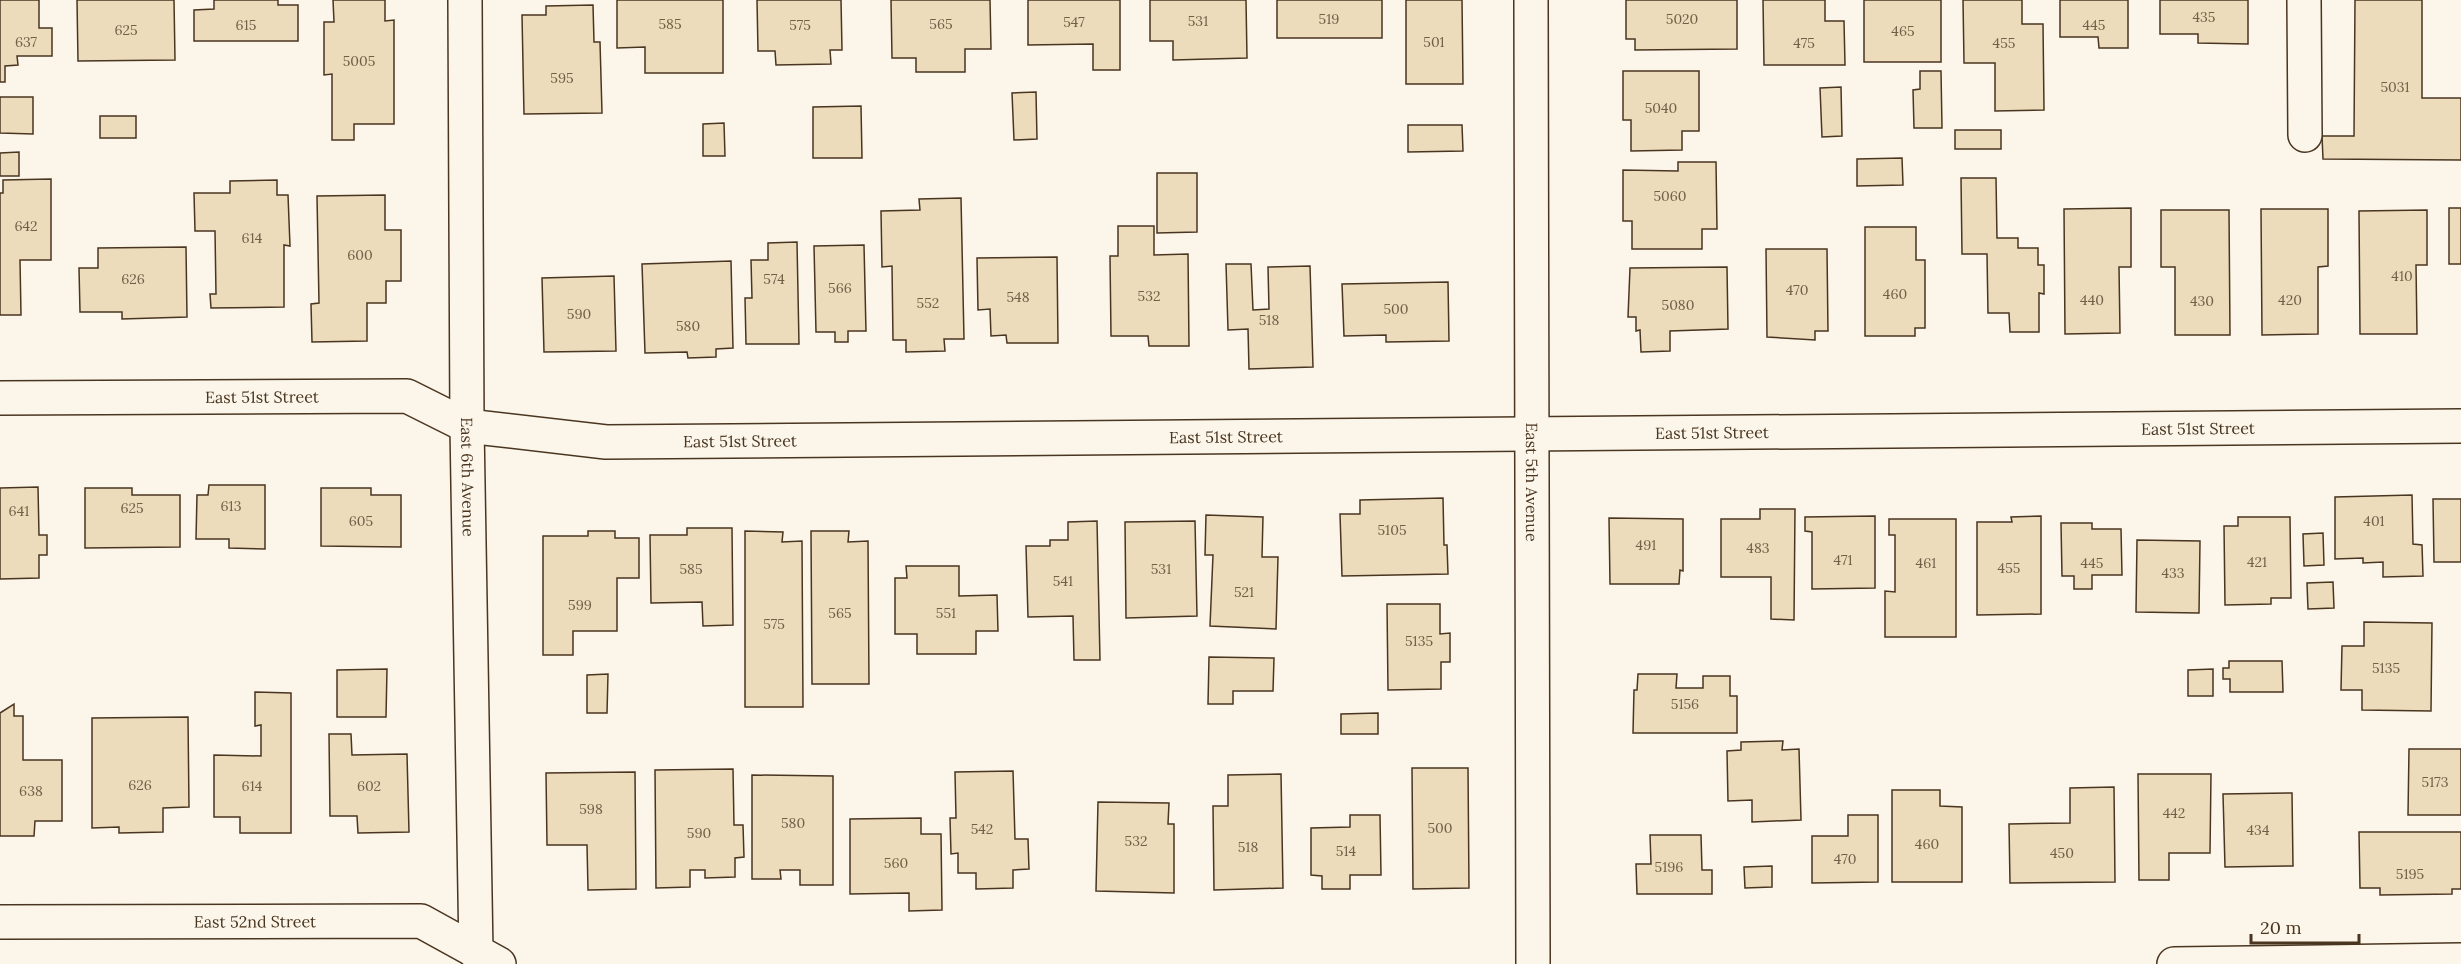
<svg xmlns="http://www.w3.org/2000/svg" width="2461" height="964" font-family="Lora,serif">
<rect width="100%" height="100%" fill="#fbf6e9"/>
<!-- building -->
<g fill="#ecdcbc" stroke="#4a3520" stroke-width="1.5">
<polygon points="0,0 39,0 39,28 52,28 52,56 17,56 18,65 5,66 5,82 0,82"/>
<polygon points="77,0 174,0 175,60 78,61"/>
<polygon points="214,0 278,0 278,5 298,5 298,41 194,41 194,10 214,9"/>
<polygon points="333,0 385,0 385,21 394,20 394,124 354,124 354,140 332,140 332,74 324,75 324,22 334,22"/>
<polygon points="617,0 723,0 723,73 645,73 645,47 617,48"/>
<polygon points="757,0 841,0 842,50 830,50 831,64 776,65 775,51 758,51"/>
<polygon points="891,0 990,0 991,49 965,49 965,72 916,72 916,58 892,58"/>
<polygon points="1028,0 1120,0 1120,70 1093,70 1093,44 1028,45"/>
<polygon points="1150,0 1246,0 1247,58 1173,60 1173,41 1150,41"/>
<rect x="1277" y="0" width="105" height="38"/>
<polygon points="1406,0 1462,0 1463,84 1406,84"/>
<polygon points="1626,0 1737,0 1737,49 1635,50 1635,39 1626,39"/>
<polygon points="1763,0 1825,0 1825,21 1844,21 1845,65 1764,65"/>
<rect x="1864" y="0" width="77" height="62"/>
<polygon points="1963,0 2022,0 2022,24 2043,24 2044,110 1995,111 1995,63 1964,63"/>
<polygon points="2060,0 2128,0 2128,48 2099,48 2098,37 2060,37"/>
<polygon points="2160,0 2248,0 2248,44 2198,43 2198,34 2160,34"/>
<polygon points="2355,0 2422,0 2422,98 2461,98 2461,160 2323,159 2322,136 2354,136"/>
<polygon points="593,5 594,42 600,42 602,113 524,114 522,15 546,15 546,6"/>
<polygon points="1623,71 1699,71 1699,131 1682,131 1682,150 1631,151 1631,120 1623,120"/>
<polygon points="1920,71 1941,71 1942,128 1914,128 1913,90 1920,89"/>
<polygon points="1841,87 1842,136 1822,137 1820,88"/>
<polygon points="1036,92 1037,139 1014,140 1012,93"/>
<polygon points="0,97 33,97 33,134 0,133"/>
<polygon points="861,106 862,158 813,158 813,107"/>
<rect x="100" y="116" width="36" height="22"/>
<polygon points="724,123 725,156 703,156 703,124"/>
<polygon points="1408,125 1462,125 1463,151 1408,152"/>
<rect x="1955" y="130" width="46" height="19"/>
<polygon points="19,152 19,176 0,176 0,153"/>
<polygon points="1902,158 1903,185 1857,186 1857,159"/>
<polygon points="1678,162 1716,162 1717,229 1702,229 1702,249 1632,249 1632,221 1623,221 1623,170 1678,171"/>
<polygon points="1157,173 1197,173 1197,232 1157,233"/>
<polygon points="1961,178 1996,178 1997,238 2018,238 2018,248 2038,248 2038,265 2044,265 2044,294 2039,293 2039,332 2010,332 2009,313 1988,313 1987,254 1962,254"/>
<polygon points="51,179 51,260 20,260 21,315 0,315 0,193 3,193 3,180"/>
<polygon points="277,180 277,195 288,195 290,246 284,245 284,307 211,308 210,294 216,294 215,231 195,231 194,193 230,193 230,181"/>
<polygon points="385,195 385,230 401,230 401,281 386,281 386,303 367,303 367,341 312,342 311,304 319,303 317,196"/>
<polygon points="961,198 964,339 944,339 945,351 906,352 906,340 893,340 892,266 882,267 881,211 920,210 919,199"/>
<polygon points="2131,208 2131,267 2119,267 2120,333 2065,334 2064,209"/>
<rect x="2449" y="208" width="12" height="56"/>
<polygon points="2261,209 2328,209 2328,266 2318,267 2318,334 2262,335"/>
<polygon points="2161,210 2229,210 2230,335 2175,335 2175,267 2161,267"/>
<polygon points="2427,210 2427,265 2416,265 2417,334 2360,334 2359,211"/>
<polygon points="1118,226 1154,226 1154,255 1188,254 1189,346 1149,346 1148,336 1111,336 1110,256 1118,256"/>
<polygon points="1865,227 1916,227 1916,260 1925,260 1925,328 1915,328 1915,336 1865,336"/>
<polygon points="797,242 799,344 746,344 745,298 752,298 751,260 768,260 768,243"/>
<polygon points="864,245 866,331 848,331 848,342 835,342 835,332 816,332 814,246"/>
<polygon points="186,247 187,317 122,319 122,312 80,312 79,268 98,268 98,248"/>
<polygon points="1766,249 1827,249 1828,331 1815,331 1815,340 1767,337"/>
<polygon points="1057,257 1058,343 1007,343 1006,335 991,336 990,309 978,310 977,258"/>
<polygon points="731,261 733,348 716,349 716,357 688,358 687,352 645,353 642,264"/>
<polygon points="1226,264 1251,264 1253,310 1269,309 1268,267 1310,266 1313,367 1249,369 1248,329 1228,330"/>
<polygon points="1727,267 1728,329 1670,331 1670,351 1641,352 1640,330 1636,331 1636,317 1628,317 1630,268"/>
<polygon points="614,276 616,351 544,352 542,278"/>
<polygon points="1448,282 1449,341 1386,342 1386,335 1344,336 1342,284"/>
<polygon points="209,485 265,485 265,549 229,548 229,539 196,539 197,495 208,495"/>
<polygon points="38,487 39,535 47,535 47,555 39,555 39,578 0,579 0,488"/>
<polygon points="85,488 132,488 132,495 180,495 180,547 85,548"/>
<polygon points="321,488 371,488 371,495 401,495 401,547 321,546"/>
<polygon points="2412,495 2413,544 2422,545 2423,576 2383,577 2383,562 2363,563 2363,558 2335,559 2335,497"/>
<polygon points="1443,498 1444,545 1447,545 1448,574 1342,576 1340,514 1360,514 1360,500"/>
<polygon points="2433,499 2461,499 2461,562 2434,562"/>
<polygon points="1760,509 1795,509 1794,620 1771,619 1771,577 1721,577 1721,519 1760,519"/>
<polygon points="1206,515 1263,517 1262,557 1278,557 1276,629 1210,626 1213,555 1205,555"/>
<polygon points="1875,516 1875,588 1812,589 1812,532 1805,531 1805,517"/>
<polygon points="2041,516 2041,614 1977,615 1977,522 2012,522 2011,517"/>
<polygon points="2238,517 2290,517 2291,598 2271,598 2271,604 2225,605 2224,526 2238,526"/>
<polygon points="1609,518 1683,519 1683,571 1680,570 1679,584 1610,584"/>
<polygon points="1889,519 1956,519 1956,637 1885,637 1885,591 1895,592 1895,535 1889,535"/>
<polygon points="1097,521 1100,660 1074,660 1073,616 1028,617 1026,546 1050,546 1050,540 1068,540 1068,522"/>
<polygon points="1195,521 1197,616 1126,618 1125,522"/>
<polygon points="2061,523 2092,523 2092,529 2121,529 2122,575 2092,575 2092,589 2074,589 2074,576 2062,576"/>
<polygon points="687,528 732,528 733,625 703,626 702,602 651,603 650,535 687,535"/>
<polygon points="588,531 615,531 615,538 639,538 639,578 617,578 617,631 573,631 573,655 543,655 543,536 588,536"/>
<polygon points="745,531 783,532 782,542 802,541 803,707 745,707"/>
<polygon points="811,531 849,531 848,542 868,541 869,684 812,684"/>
<polygon points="2323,533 2324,565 2304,566 2303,534"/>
<polygon points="2137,540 2200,541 2199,613 2136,612"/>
<polygon points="906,566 959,566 959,596 997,595 998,631 976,631 976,654 917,654 917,634 895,634 895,578 907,578"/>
<polygon points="2333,582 2334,608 2308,609 2307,583"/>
<polygon points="1387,604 1440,604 1440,634 1450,633 1450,662 1441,662 1441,689 1388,690"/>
<polygon points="2364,622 2432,623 2431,711 2362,710 2362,690 2341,690 2342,646 2364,646"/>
<polygon points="1209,657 1274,658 1273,691 1233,691 1233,704 1208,704"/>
<polygon points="2229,661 2282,661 2283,692 2230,692 2230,679 2223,679 2223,668 2229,668"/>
<polygon points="387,669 386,717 337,717 337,670"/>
<polygon points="2213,669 2213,696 2188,696 2188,670"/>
<polygon points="608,674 607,713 587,713 587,675"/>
<polygon points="1638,674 1677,674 1676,688 1703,688 1703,676 1730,676 1730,696 1737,696 1737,733 1633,733 1634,690 1637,690"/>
<polygon points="255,692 291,693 291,833 240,833 240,817 214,817 214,755 261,756 261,725 255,726"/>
<polygon points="14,704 14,716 23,716 23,760 62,760 62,821 35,821 34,836 0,836 0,713"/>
<polygon points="1378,713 1378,734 1341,734 1341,714"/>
<polygon points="188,717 189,807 163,808 163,832 119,833 119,827 92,828 92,718"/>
<polygon points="329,734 351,734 352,755 407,754 409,832 358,833 357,816 330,816"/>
<polygon points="1783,741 1782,750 1799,749 1801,820 1752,822 1752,800 1728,801 1727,751 1741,750 1741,742"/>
<polygon points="2409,749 2461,749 2461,815 2408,815"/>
<polygon points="1412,768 1468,768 1469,888 1413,889"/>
<polygon points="733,769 734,825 743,825 744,857 735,858 735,877 705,878 705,870 690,870 690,887 656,888 655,770"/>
<polygon points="1013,771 1015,839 1028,839 1029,869 1013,870 1013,888 976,889 976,873 958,873 958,853 951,854 950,818 956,818 955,772"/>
<polygon points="635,772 636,889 588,890 587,845 547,845 546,773"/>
<polygon points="1281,774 1283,888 1214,890 1213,806 1228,806 1228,775"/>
<polygon points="2138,774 2211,774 2210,853 2169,853 2169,880 2139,880"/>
<polygon points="752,775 833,776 833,885 800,885 800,870 780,870 781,879 752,879"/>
<polygon points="2114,787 2115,882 2010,883 2009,824 2070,823 2070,788"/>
<polygon points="1892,790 1940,790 1940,806 1962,807 1962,882 1892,882"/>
<polygon points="2292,793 2293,866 2225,867 2223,794"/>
<polygon points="1098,802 1169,803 1168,824 1174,824 1174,893 1096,891"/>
<polygon points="1350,815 1380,815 1381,875 1350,875 1350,889 1322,889 1322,876 1311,875 1311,828 1350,827"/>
<polygon points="1848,815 1878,815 1878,882 1812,883 1812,836 1848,836"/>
<polygon points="921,818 921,834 941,834 942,910 909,911 909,893 850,894 850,819"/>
<polygon points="2359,832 2461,832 2461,889 2452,889 2452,894 2380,895 2380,888 2360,888"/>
<polygon points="1650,835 1701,835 1702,870 1712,870 1712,894 1637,894 1636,864 1651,864"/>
<polygon points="1772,866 1772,887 1745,888 1744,867"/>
</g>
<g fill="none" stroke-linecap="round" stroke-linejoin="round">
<defs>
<g id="minor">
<path id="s1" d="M465,0l2,426 9,527"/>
<path id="s2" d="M1531,0l2,964"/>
<polyline points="2304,0 2305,135"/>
<path id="s3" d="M0,398l407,-2 60,30 139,16 1855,-16"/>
<path id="s4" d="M0,922l421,-1 78,43"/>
<polyline points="2174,964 2461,960"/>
</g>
</defs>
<!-- minor casing -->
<use href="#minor" stroke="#4a3520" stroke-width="36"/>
<!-- minor -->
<use href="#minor" stroke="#fbf6e9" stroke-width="33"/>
</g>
<g text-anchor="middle" stroke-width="4.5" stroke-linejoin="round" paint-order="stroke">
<!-- number labels -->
<g font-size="14" fill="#725f47">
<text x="2204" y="22">435</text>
<text x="1329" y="24">519</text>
<text x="1682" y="24">5020</text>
<text x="1198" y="26">531</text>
<text x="1074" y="27">547</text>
<text x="670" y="29">585</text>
<text x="941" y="29">565</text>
<text x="246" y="30">615</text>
<text x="800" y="30">575</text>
<text x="2094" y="30">445</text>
<text x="126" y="35">625</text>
<text x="1903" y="36">465</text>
<text x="26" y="47">637</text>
<text x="1434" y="47">501</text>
<text x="1804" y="48">475</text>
<text x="2004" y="48">455</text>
<text x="359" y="66">5005</text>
<text x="562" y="83">595</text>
<text x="2395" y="92">5031</text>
<text x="1661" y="113">5040</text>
<text x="1670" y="201">5060</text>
<text x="26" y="231">642</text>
<text x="252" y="243">614</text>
<text x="360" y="260">600</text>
<text x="2402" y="281">410</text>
<text x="133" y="284">626</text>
<text x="774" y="284">574</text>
<text x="840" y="293">566</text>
<text x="1797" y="295">470</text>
<text x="1895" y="299">460</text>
<text x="1149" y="301">532</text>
<text x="1018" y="302">548</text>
<text x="2092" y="305">440</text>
<text x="2290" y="305">420</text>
<text x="2202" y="306">430</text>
<text x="928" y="308">552</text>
<text x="1678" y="310">5080</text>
<text x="1396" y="314">500</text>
<text x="579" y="319">590</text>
<text x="1269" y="325">518</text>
<text x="688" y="331">580</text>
<text x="231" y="511">613</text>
<text x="132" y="513">625</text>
<text x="19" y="516">641</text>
<text x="361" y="526">605</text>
<text x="2374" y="526">401</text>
<text x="1392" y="535">5105</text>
<text x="1646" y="550">491</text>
<text x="1758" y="553">483</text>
<text x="1843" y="565">471</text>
<text x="2257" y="567">421</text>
<text x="1926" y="568">461</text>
<text x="2092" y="568">445</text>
<text x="2009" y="573">455</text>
<text x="691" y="574">585</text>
<text x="1161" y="574">531</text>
<text x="2173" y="578">433</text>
<text x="1063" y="586">541</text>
<text x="1244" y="597">521</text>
<text x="580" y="610">599</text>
<text x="840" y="618">565</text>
<text x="946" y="618">551</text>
<text x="774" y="629">575</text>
<text x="1419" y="646">5135</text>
<text x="2386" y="673">5135</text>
<text x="1685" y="709">5156</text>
<text x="2435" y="787">5173</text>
<text x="140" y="790">626</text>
<text x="252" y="791">614</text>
<text x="369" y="791">602</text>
<text x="31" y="796">638</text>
<text x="591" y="814">598</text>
<text x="2174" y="818">442</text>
<text x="793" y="828">580</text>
<text x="1440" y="833">500</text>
<text x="982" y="834">542</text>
<text x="2258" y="835">434</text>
<text x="699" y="838">590</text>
<text x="1136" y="846">532</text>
<text x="1927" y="849">460</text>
<text x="1248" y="852">518</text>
<text x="1346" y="856">514</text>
<text x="2062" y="858">450</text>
<text x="1845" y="864">470</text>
<text x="896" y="868">560</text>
<text x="1669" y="872">5196</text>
<text x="2410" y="879">5195</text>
</g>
<!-- street labels -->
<g font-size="16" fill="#4a3520" stroke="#fbf6e9">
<text dy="6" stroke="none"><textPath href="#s3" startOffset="262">East 51st Street</textPath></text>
<text dy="6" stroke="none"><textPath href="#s3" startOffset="2206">East 51st Street</textPath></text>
<text dy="6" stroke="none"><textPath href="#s3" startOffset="1720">East 51st Street</textPath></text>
<text dy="6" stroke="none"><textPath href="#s3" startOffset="1234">East 51st Street</textPath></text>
<text dy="6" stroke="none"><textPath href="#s3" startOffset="748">East 51st Street</textPath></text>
<text dy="6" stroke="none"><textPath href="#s1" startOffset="477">East 6th Avenue</textPath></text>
<text dy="6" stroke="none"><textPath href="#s2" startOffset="482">East 5th Avenue</textPath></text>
<text dy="6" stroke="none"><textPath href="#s4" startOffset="255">East 52nd Street</textPath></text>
</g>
</g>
<!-- scale -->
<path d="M2251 934v9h108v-9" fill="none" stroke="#4a3520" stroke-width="3"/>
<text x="2260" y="934" font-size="18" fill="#4a3520" stroke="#fbf6e9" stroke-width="4.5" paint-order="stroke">20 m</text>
</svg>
